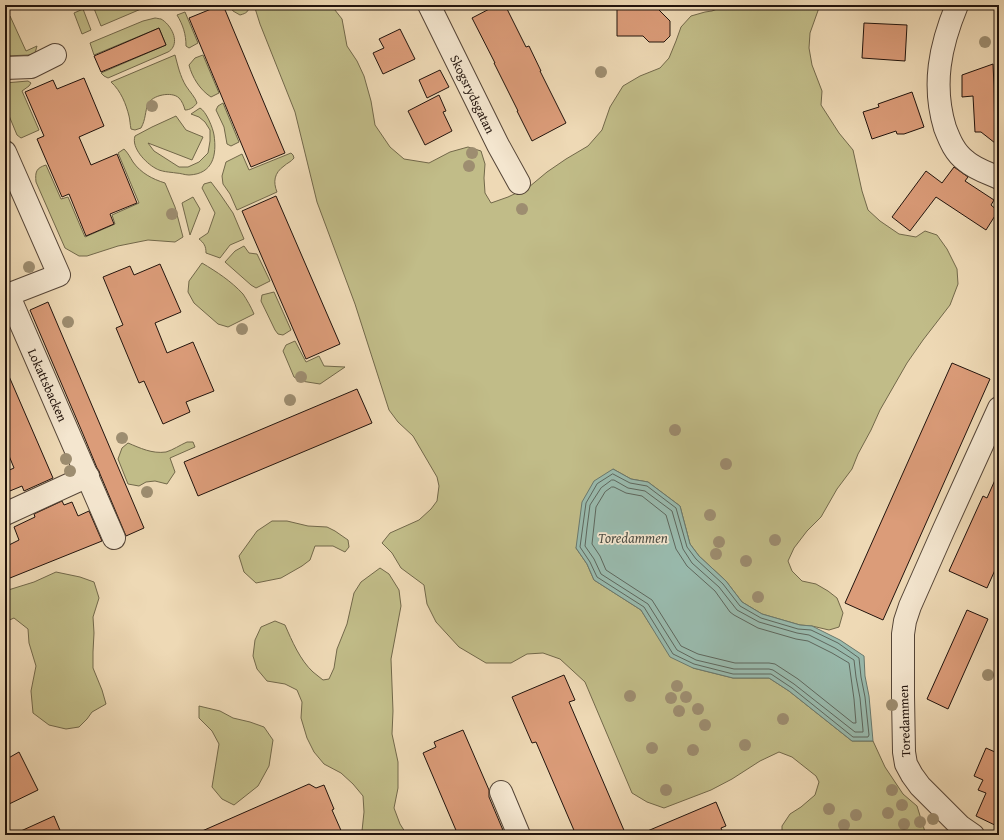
<svg xmlns="http://www.w3.org/2000/svg" width="1004" height="840" font-family="'Gentium Book Plus',serif">
<rect width="100%" height="100%" fill="#eed9b5"/>
<filter id="stains"><feTurbulence type="fractalNoise" baseFrequency=".005" numOctaves="4"/><feColorMatrix values="0 0 0 0 .2 0 0 0 0 .09 0 0 0 0 .02 0 0 0 .5 -.17"/></filter>
<radialGradient id="worn" r=".72"><stop offset=".6" stop-color="#630" stop-opacity="0"/><stop offset="1" stop-color="#630" stop-opacity=".3"/></radialGradient>
<!-- green -->
<g fill="#c1bc88" stroke="#72684a">
<polygon points="94,5 139,5 141,9 101,26 93,6"/>
<path d="M229,5h21c-2,7 -3,8 -10,10l-7,-4z"/>
<polygon points="254,5 331,5 342,19 347,46 357,61 364,76 371,101 375,125 390,147 404,159 429,163 450,152 468,147 481,151 485,164 484,178 485,193 491,203 508,197 529,187 547,172 566,159 588,146 602,130 610,107 623,86 640,76 660,68 669,58 676,41 681,27 691,16 705,12 712,11 722,7 723,5 820,5 810,33 809,48 812,65 822,91 821,105 839,133 853,150 862,191 868,210 880,221 899,234 916,237 925,231 937,235 947,249 957,269 958,284 950,305 923,340 907,363 880,410 871,430 858,454 852,469 837,489 821,517 807,531 794,548 788,561 792,571 802,581 816,584 828,591 837,598 843,613 839,627 829,630 812,626 800,625 762,614 742,602 726,581 699,556 690,544 680,506 648,482 631,479 613,469 576,548 587,564 594,580 641,610 653,629 693,668 733,678 769,678 789,691 852,741 873,741 885,767 903,794 917,806 926,835 782,835 782,826 790,814 801,807 815,795 819,782 816,776 792,757 779,752 760,761 732,779 711,790 664,808 647,802 632,793 585,682 560,659 543,653 527,654 511,663 486,663 459,647 436,622 427,604 424,585 401,568 392,553 382,543 390,533 419,520 431,509 437,501 439,486 437,477 413,436 398,422 389,410 355,304 317,202 295,112 260,24"/>
<polygon points="83,9 91,30 82,34 74,13"/>
<path d="M185,12l13,31 -9,5 -3,-2c0,-12 -3,-21 -9,-31z"/>
<polygon points="10,16 26,51 37,46 35,53 29,55 5,56 5,18"/>
<path d="M155,18c1,0 5,1 6,1 9,5 17,19 12,28 -1,2 -3,4 -5,5l-60,26 -4,-2 -3,-3 65,-28 -7,-17 -65,27 -4,-12 53,-22z"/>
<path d="M175,55c3,11 5,21 11,31 4,6 9,11 11,17 -3,4 -7,7 -12,7 -1,-4 -3,-9 -6,-12 -7,-7 -27,-3 -31,6 -3,7 -2,15 -7,24l-6,2 -4,-1c-1,-5 -1,-9 -2,-13 -3,-12 -8,-25 -18,-34z"/>
<path d="M203,55l16,38 -8,4c-11,-7 -19,-20 -22,-32l6,-7z"/>
<polygon points="28,81 31,83 29,86 22,91 39,130 21,138 17,135 5,106 5,83"/>
<polygon points="223,103 239,142 231,146 227,144 224,127 216,110 218,106"/>
<path d="M200,108c6,3 13,20 14,27 3,20 -1,39 -25,40 -4,0 -9,-2 -13,-2 -6,-1 -15,-1 -21,-5 -9,-5 -24,-20 -20,-32l17,-9 24,-11 10,14 17,7 -11,23 -44,-17 6,8 25,16h9l11,-5 9,-9 2,-12v-11l-5,-8 -6,-5 -8,-3z"/>
<path d="M124,149c4,4 6,8 9,13 8,11 19,17 32,21l10,24 8,30 -8,5 -27,-2 -30,6 -31,10h-8l-14,-8 -29,-66c-1,-10 0,-14 10,-17l15,34 7,-2 17,40 30,-13 -3,-9 27,-12 -21,-50z"/>
<path d="M291,153l2,2 1,3c-3,4 -7,5 -10,8 -10,7 -11,16 -7,26l-40,18 -7,-16 -7,-10 -1,-8 4,-14 16,-8 7,16z"/>
<path d="M211,182l9,12 13,19 11,26 -14,6 -10,13 -14,-5c0,-7 -2,-10 -7,-14l9,-6 7,-20 -13,-25 2,-4z"/>
<polygon points="193,197 200,209 190,235 182,203"/>
<polygon points="244,246 249,253 257,254 270,281 256,288 251,285 225,262 235,251"/>
<path d="M202,263c15,9 29,18 41,31 4,6 8,13 11,20l-26,13 -10,-3 -24,-21 -6,-11 1,-11z"/>
<polygon points="274,292 291,330 283,335 278,334 275,330 261,301 262,295"/>
<polygon points="295,341 306,362 319,356 324,366 345,367 320,384 301,381 294,377 283,351 286,345"/>
<path d="M187,442h6l2,5 -25,11 5,14 -8,12 -12,-3 -9,1 -7,4 -11,-2 -10,-25 4,-11 6,-5c12,5 24,11 38,9 7,-2 14,-7 21,-10z"/>
<polygon points="272,521 287,521 308,526 327,527 335,531 348,540 349,547 345,552 333,546 315,546 310,560 302,566 281,578 256,583 244,572 239,556 257,531"/>
<path d="M380,568l9,6 10,16 2,16 -10,53 2,52 -1,23 6,28v26l-4,20 6,16 7,11h-44l-1,-4 2,-19 -1,-16 -10,-12 -12,-11 -17,-9 -10,-12 -7,-14 -6,-20 1,-16 -5,-12 -12,-6 -18,-3 -10,-12 -4,-13 2,-16 6,-13 14,-6 10,4c7,16 15,35 28,47 3,3 7,5 10,8l6,-1 5,-11 3,-19 10,-25 7,-31 7,-11z"/>
<polygon points="56,572 80,577 94,582 99,598 93,617 94,633 93,652 93,668 102,690 106,704 92,712 87,719 79,727 66,729 49,725 33,713 31,691 36,666 29,643 28,629 14,618 5,622 5,591 34,582"/>
<polygon points="199,706 220,711 233,718 250,722 264,727 273,740 269,766 258,786 234,805 222,799 212,787 219,744 212,731 199,718"/>
</g>
<!-- water -->
<polygon fill="#99baad" stroke="#69786d" points="613,469 631,479 648,482 680,506 690,544 699,556 726,581 742,602 762,614 800,625 812,626 840,640 864,656 865,676 869,696 873,741 852,741 789,691 769,678 733,678 693,668 670,657 641,610 594,580 587,564 576,548 582,502 594,481"/>
<g fill="none" stroke-linecap="round" stroke-linejoin="round">
<!-- shore -->
<g stroke="#5e675d" stroke-width="1">
<polygon points="613,474 630,483 647,486 676,508 687,547 696,559 723,584 740,606 761,618 798,629 811,630 838,643 859,658 861,677 865,697 869,735 868,737 853,737 792,688 771,674 733,674 694,664 673,654 644,607 597,577 590,562 580,547 586,503 597,484"/>
<polygon points="612,480 614,480 628,488 645,491 672,511 683,549 692,563 719,587 737,610 759,622 797,633 809,635 835,648 854,660 856,677 860,698 863,730 863,732 855,732 794,684 773,670 769,669 734,669 696,660 677,650 648,604 601,574 594,559 585,546 587,528 590,505 601,488"/>
<polygon points="612,487 614,487 626,493 642,496 666,515 676,549 687,566 715,591 730,612 734,615 758,628 796,639 808,641 832,653 849,663 854,699 856,723 853,723 798,679 775,664 769,663 735,663 698,654 681,646 652,600 606,570 600,556 592,544 596,507 605,492"/>
</g>
</g>
<!-- building -->
<g fill="#db9c79" stroke="#22140d">
<polygon points="221,5 223,5 285,153 251,167 189,18"/>
<polygon points="497,5 505,5 526,47 529,46 541,71 540,71 566,123 532,141 517,111 518,111 494,63 495,63 472,18"/>
<polygon points="617,6 656,7 670,21 670,36 664,42 649,42 643,36 617,36"/>
<polygon points="864,23 907,25 905,61 862,58"/>
<polygon points="159,28 166,45 101,72 94,56"/>
<polygon points="400,29 415,59 383,74 373,53 384,48 379,39"/>
<polygon points="993,64 994,86 995,143 981,132 975,132 973,96 962,97 962,75"/>
<polygon points="440,70 449,87 427,98 419,80"/>
<polygon points="84,78 104,126 79,137 91,165 117,154 137,203 110,214 114,224 86,236 69,194 62,197 37,139 44,136 25,92 53,80 57,89"/>
<polygon points="912,92 924,127 904,134 897,134 896,131 872,139 863,112 879,107 878,104"/>
<polygon points="439,95 446,111 443,112 452,131 425,145 408,111"/>
<polygon points="954,167 968,177 965,181 994,200 991,205 998,211 986,230 936,197 910,231 892,217 926,171 942,183"/>
<polygon points="276,196 340,344 306,359 242,211"/>
<polygon points="160,264 181,312 155,323 167,353 193,342 214,391 186,402 190,412 163,424 144,381 139,383 116,328 123,325 103,277 130,266 134,275"/>
<polygon points="48,302 144,528 126,536 100,474 99,471 97,468 83,434 30,310"/>
<polygon points="952,363 990,379 883,620 845,603"/>
<polygon points="5,367 53,478 24,491 22,486 5,493 5,472 14,468 5,446"/>
<polygon points="357,389 372,423 198,496 184,462"/>
<polygon points="999,471 999,561 987,588 949,571 983,496 987,498"/>
<polygon points="62,501 64,505 72,502 78,516 89,511 102,541 5,580 5,547 19,540 14,527 35,517 34,514"/>
<polygon points="967,610 988,619 948,709 927,699"/>
<polygon points="564,675 575,700 569,702 626,835 576,835 536,742 532,743 512,697"/>
<polygon points="463,730 489,790 489,797 505,835 458,835 423,753 436,747 434,742"/>
<polygon points="999,741 999,827 976,816 986,793 978,790 983,780 974,776 986,748 995,752"/>
<polygon points="19,752 38,790 5,806 5,760"/>
<polygon points="309,784 316,788 324,785 334,809 332,810 343,835 193,835"/>
<polygon points="716,802 726,826 721,828 724,835 638,835"/>
<polygon points="54,816 62,835 12,835"/>
</g>
<g fill="none" stroke-linecap="round" stroke-linejoin="round">
<defs>
<g id="minor">
<polyline points="429,5 498,145 519,183"/>
<path d="M957,5c-17,41 -25,80 -12,123 5,13 10,25 21,33 9,8 22,12 33,17"/>
<polyline points="5,68 31,67 55,55"/>
<polyline points="5,152 59,275 5,296"/>
<polyline points="8,294 114,538"/>
<polyline points="5,514 88,476"/>
<polyline points="501,792 519,835"/>
<polyline points="973,835 960,826 920,786 912,775 906,764 904,752 903,696 903,634 905,621 910,606 944,529 999,408"/>
</g>
</defs>
<!-- minor casing -->
<use href="#minor" stroke="#554537" stroke-width="24"/>
<!-- minor -->
<use href="#minor" stroke="#f4e6cf" stroke-width="22"/>
</g>
<!-- trees -->
<g fill="#9d8d70">
<circle cx="985" cy="42" r="6"/>
<circle cx="601" cy="72" r="6"/>
<circle cx="152" cy="106" r="6"/>
<circle cx="472" cy="153" r="6"/>
<circle cx="469" cy="166" r="6"/>
<circle cx="522" cy="209" r="6"/>
<circle cx="172" cy="214" r="6"/>
<circle cx="29" cy="267" r="6"/>
<circle cx="68" cy="322" r="6"/>
<circle cx="242" cy="329" r="6"/>
<circle cx="301" cy="377" r="6"/>
<circle cx="290" cy="400" r="6"/>
<circle cx="675" cy="430" r="6"/>
<circle cx="122" cy="438" r="6"/>
<circle cx="66" cy="459" r="6"/>
<circle cx="726" cy="464" r="6"/>
<circle cx="70" cy="471" r="6"/>
<circle cx="147" cy="492" r="6"/>
<circle cx="710" cy="515" r="6"/>
<circle cx="775" cy="540" r="6"/>
<circle cx="719" cy="542" r="6"/>
<circle cx="716" cy="554" r="6"/>
<circle cx="746" cy="561" r="6"/>
<circle cx="758" cy="597" r="6"/>
<circle cx="988" cy="675" r="6"/>
<circle cx="677" cy="686" r="6"/>
<circle cx="630" cy="696" r="6"/>
<circle cx="686" cy="697" r="6"/>
<circle cx="671" cy="698" r="6"/>
<circle cx="892" cy="705" r="6"/>
<circle cx="698" cy="709" r="6"/>
<circle cx="679" cy="711" r="6"/>
<circle cx="783" cy="719" r="6"/>
<circle cx="705" cy="725" r="6"/>
<circle cx="745" cy="745" r="6"/>
<circle cx="652" cy="748" r="6"/>
<circle cx="693" cy="750" r="6"/>
<circle cx="666" cy="790" r="6"/>
<circle cx="892" cy="790" r="6"/>
<circle cx="902" cy="805" r="6"/>
<circle cx="829" cy="809" r="6"/>
<circle cx="888" cy="813" r="6"/>
<circle cx="856" cy="815" r="6"/>
<circle cx="933" cy="819" r="6"/>
<circle cx="920" cy="822" r="6"/>
<circle cx="904" cy="824" r="6"/>
<circle cx="844" cy="825" r="6"/>
</g>
<g text-anchor="middle" stroke-width="3.5" stroke-linejoin="round" paint-order="stroke">
<!-- street labels -->
<g font-size="13" fill="#22140d" stroke="#f4e6cf">
<text transform="translate(473 94) rotate(64)" y="5">Skogsrydsgatan</text>
<text transform="translate(48 385) rotate(66)" y="5">Lokattsbacken</text>
<text transform="translate(904 721) rotate(-92)" y="5">Toredammen</text>
</g>
<!-- water labels -->
<g font-size="14" font-style="italic" fill="#4c4e45" stroke="#f4e6cf">
<text x="633" y="543">Toredammen</text>
</g>
</g>
<!-- margin -->
<rect width="1004" height="840" fill="none" stroke="#eed9b5" stroke-width="20"/>
<rect x="6" y="6" width="992" height="828" fill="none" stroke="#22140d" stroke-width="2"/>
<rect x="10" y="10" width="984" height="820" fill="none" stroke="#22140d"/>
<rect width="100%" height="100%" filter="url(#stains)"/>
<rect width="100%" height="100%" fill="url(#worn)"/>
</svg>
